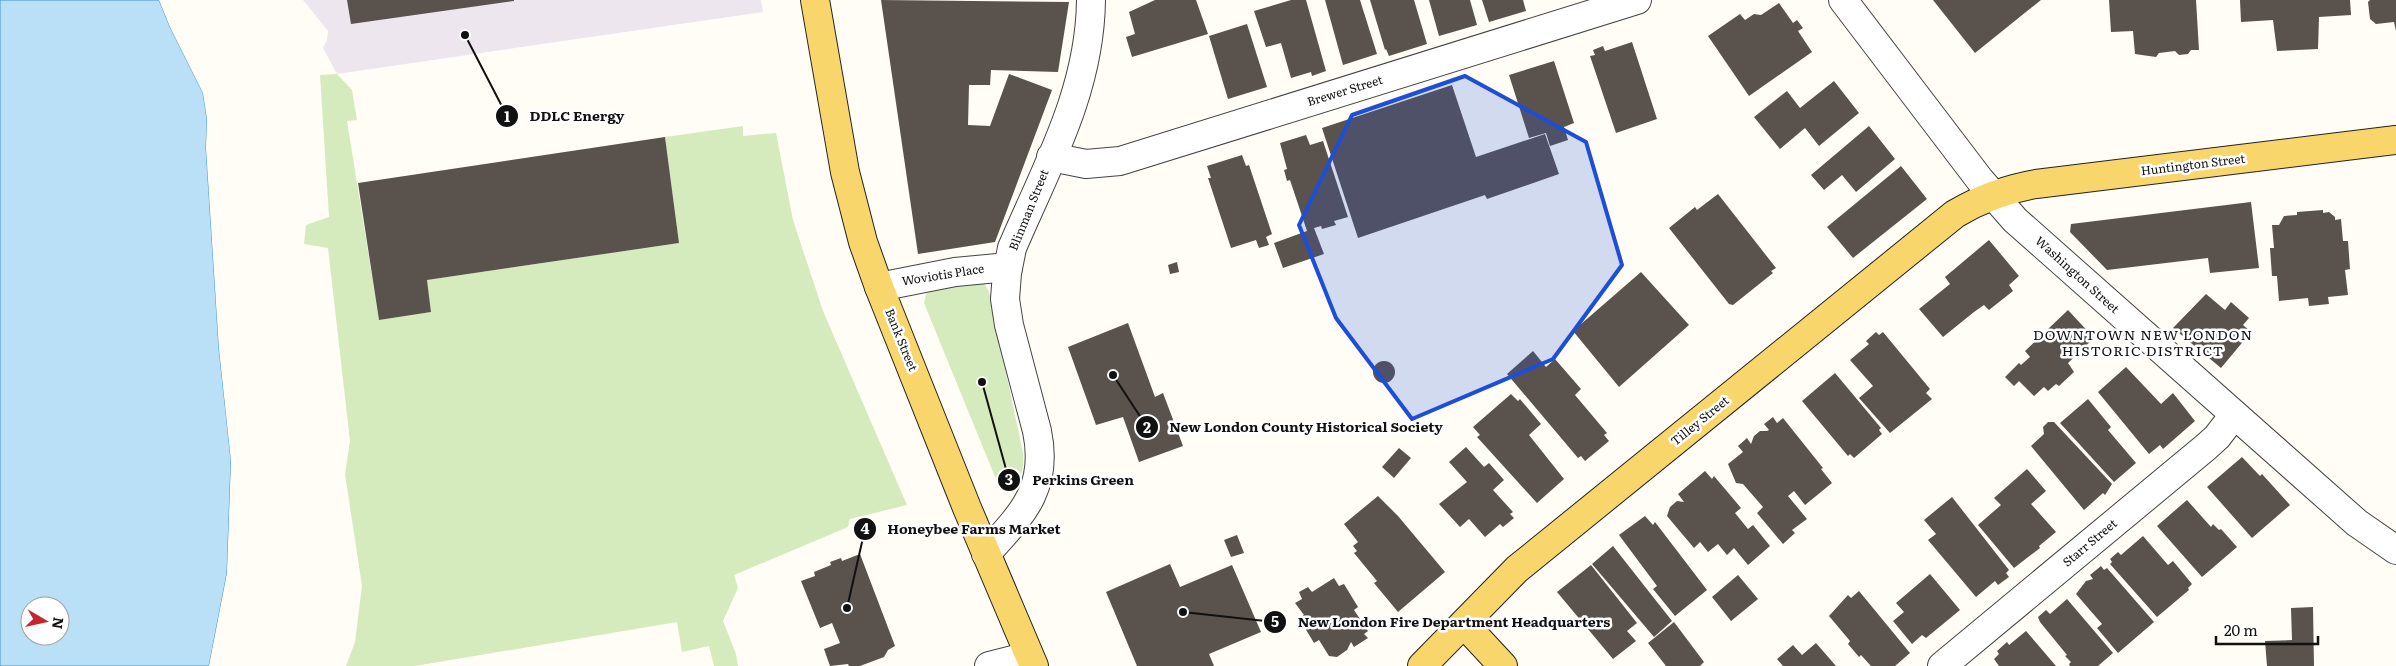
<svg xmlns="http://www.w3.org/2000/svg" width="2396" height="666" font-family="Literata,serif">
<rect width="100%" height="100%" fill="#fffdf5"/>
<!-- industrial -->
<polygon fill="#eee6ef" points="303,0 761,0 763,12 337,74 323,48 327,40 328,31"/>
<!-- green -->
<g fill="#d5ebbd">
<polygon points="337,74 352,90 357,120 347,121 379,320 431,312 427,280 679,243 665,137 743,126 743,136 776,133 793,220 823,311 907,505 850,519 848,527 734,575 738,588 723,621 736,654 738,666 714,666 709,646 682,652 677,622 415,666 346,666 355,642 362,586 345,474 350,441 328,248 304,244 306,225 329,217 320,75"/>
<path d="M977,282l7,1 5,9 34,161c2,12 -3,36 -16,40l-7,-4 -76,-186 2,-9 7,-4z"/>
</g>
<!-- water -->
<path fill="#b9e0f7" stroke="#3f96cf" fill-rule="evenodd" d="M0,0h159l11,27 33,66 4,26 -1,29 13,201 12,111 -4,113 -18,93h-209zM30,606h30v30h-30z"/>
<!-- pier -->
<polygon fill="#fffdf5" points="159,0 162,0 206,92 209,119 209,148 221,349 234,461 230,573 212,666 209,666 227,573 231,461 219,349 206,148 207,119 203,93 170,27"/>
<!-- building -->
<g fill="#5a524d">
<polygon points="347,0 514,0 514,1 351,24"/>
<polygon points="881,0 1069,2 1058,72 991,70 990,85 969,85 968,125 990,126 1009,74 1052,90 995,242 918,254"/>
<polygon points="1155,0 1196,0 1208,34 1132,57 1126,37 1135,34 1129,12"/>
<polygon points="1291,0 1306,0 1326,71 1312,76 1311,72 1291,78 1281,43 1266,47 1254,11"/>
<polygon points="1325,0 1360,0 1377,54 1343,65"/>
<polygon points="1370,0 1414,0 1427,44 1389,56 1386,49 1385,50"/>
<polygon points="1429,0 1470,0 1477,25 1439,36"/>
<polygon points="1482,0 1523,0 1526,11 1489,22"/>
<polygon points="1933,0 2041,0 1975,53"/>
<polygon points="2109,0 2196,0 2199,50 2191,50 2188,54 2179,55 2175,51 2159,53 2156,57 2135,54 2133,31 2111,32"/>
<polygon points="2240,0 2350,0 2351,15 2319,17 2318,49 2277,51 2273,20 2241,22"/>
<polygon points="2370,0 2396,0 2396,31 2394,22 2376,24 2370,19 2368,2"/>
<polygon points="1779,3 1793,23 1797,20 1803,28 1798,31 1812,52 1749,96 1708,36 1740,14 1745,20 1754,14 1761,15"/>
<polygon points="1247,24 1267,87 1228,99 1209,36"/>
<polygon points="1632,42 1657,119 1616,133 1590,56 1595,55 1593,50 1603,46 1605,51"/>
<polygon points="1554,61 1574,123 1564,127 1568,140 1550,146 1546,133 1529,138 1509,75"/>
<polygon points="1834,81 1859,113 1819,146 1805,128 1780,149 1754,117 1787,91 1800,108"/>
<polygon points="1452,85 1476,157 1545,134 1559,174 1487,199 1485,195 1358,238 1322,128"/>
<polygon points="1869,126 1895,159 1856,192 1842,175 1824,190 1811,175"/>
<polygon points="1306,135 1310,145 1323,141 1348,217 1334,221 1336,225 1322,229 1321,226 1314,228 1324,254 1283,268 1274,243 1307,231 1290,180 1287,181 1284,170 1287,169 1280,143"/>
<polygon points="665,137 679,243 427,280 431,312 379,320 358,183"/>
<polygon points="1242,155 1246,166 1249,165 1272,234 1266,237 1269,245 1259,248 1256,240 1231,248 1208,178 1211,178 1207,166"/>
<polygon points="1901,166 1927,199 1853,258 1827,227"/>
<polygon points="1718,194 1776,268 1771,271 1773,273 1733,305 1729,304 1669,228 1695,207 1697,210"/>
<polygon points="2251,202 2259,268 2210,273 2208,258 2107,270 2070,232 2071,224"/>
<polygon points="2323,210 2323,213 2329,212 2335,217 2335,220 2341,219 2343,241 2348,241 2350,269 2345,270 2348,295 2328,297 2329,304 2309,306 2308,298 2279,301 2277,276 2272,276 2270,248 2274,248 2272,225 2279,225 2284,216 2297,215 2297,212"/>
<polygon points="1989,240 2019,276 2009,285 2013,291 1989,310 1984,305 1974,312 1943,337 1919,309 1950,284 1945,277"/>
<polygon points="1177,262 1179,272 1170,274 1168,265"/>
<polygon points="1641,272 1689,325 1619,387 1573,331"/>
<polygon points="2206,294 2225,310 2231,302 2249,318 2243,325 2251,332 2221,368 2173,328"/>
<polygon points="2068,310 2094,338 2068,363 2074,372 2059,386 2056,384 2048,391 2044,387 2034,396 2019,381 2014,386 2005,377 2019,363 2021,365 2030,357 2025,351"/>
<polygon points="1128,323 1155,397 1163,393 1183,446 1139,462 1123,417 1096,425 1068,347"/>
<polygon points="1876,332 1879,335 1883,332 1930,389 1926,393 1932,399 1890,433 1859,398 1873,386 1850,360 1869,344 1866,341"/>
<polygon points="1533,351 1546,367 1555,359 1581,389 1575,395 1607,433 1604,435 1609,441 1585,461 1581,456 1578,458 1507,374"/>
<circle cx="1384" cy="372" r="11"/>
<polygon points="2126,367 2161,404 2173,393 2195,421 2163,449 2160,445 2149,454 2098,392"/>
<polygon points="1835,373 1881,428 1879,430 1882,434 1854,458 1850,454 1848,456 1802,401"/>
<polygon points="1511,394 1518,401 1520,399 1541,424 1529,435 1564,479 1537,503 1477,437 1480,435 1473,427"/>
<polygon points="2088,399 2111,427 2108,430 2136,463 2114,482 2060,423"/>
<polygon points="1773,417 1777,423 1783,418 1823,468 1821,469 1832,483 1805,505 1794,491 1788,496 1807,519 1792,530 1795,533 1783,544 1757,513 1763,507 1743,484 1736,483 1728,464 1743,452 1738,446 1747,438 1751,444 1754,436 1760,431 1767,431 1769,430 1764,424"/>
<polygon points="2048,422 2054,422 2112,484 2105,495 2103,493 2084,510 2031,446 2044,434 2043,427"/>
<polygon points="1466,447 1484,467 1489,463 1504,480 1493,490 1513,512 1510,514 1514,518 1503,527 1500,524 1485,537 1469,519 1460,527 1439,504 1467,482 1449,462"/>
<polygon points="1399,448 1411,458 1394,478 1382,467"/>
<polygon points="2242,457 2260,476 2262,474 2290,505 2252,538 2207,487"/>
<polygon points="2027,469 2046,491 2031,504 2056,532 2039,546 2040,548 2014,568 1978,525 2001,505 1994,498"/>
<polygon points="1705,471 1712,479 1714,476 1741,508 1735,513 1748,529 1753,525 1770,546 1748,565 1734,548 1727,555 1718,544 1708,552 1700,542 1694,548 1667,516 1670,507 1677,501 1684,502 1678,494"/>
<polygon points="1378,496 1398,516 1445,572 1398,612 1374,583 1377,581 1354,553 1357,551 1353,546 1358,542 1344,524"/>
<polygon points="1952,497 2009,570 2006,573 2009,577 1998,585 1995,581 1976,597 1928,540 1936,534 1924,520"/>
<polygon points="2187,500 2211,527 2213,524 2219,530 2221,529 2237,547 2202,577 2157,526"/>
<polygon points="1645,516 1653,525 1655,522 1707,590 1675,616 1653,589 1657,586 1619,535"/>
<polygon points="1237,535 1244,553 1231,557 1224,540"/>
<polygon points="2143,536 2168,565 2173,561 2192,584 2188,588 2189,590 2157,617 2110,564 2112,562 2110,559 2118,552 2121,555"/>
<polygon points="1613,546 1672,621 1654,637 1592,564"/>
<polygon points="860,554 895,646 888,650 884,657 860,666 849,666 848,664 830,666 824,649 840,643 832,623 820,628 801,581 815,576 814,572 831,565 830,562 841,558 842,561"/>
<polygon points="1170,564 1180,587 1232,565 1261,632 1209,654 1214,666 1137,666 1106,592"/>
<polygon points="1591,565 1637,623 1627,631 1636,641 1613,659 1557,592"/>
<polygon points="2101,566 2104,570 2107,568 2154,622 2118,653 2097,628 2102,624 2076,594 2086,581 2093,579 2090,575"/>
<polygon points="1930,574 1960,610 1926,638 1922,635 1912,644 1893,621 1904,612 1896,603"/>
<polygon points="1738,575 1758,599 1731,621 1712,597"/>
<polygon points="1334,578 1339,586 1344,584 1358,607 1354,610 1368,631 1364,634 1368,638 1354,647 1351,642 1347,650 1337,657 1329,656 1319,640 1314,643 1299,618 1304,615 1295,603 1302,599 1299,592 1308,587 1312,592"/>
<polygon points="1859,591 1910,653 1895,666 1871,666 1861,655 1859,657 1848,644 1850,641 1829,616 1848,595 1851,598"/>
<polygon points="2067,599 2113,653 2098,666 2070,666 2069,664 2071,662 2065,656 2067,655 2040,622 2038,617 2046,610 2050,614"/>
<polygon points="2313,607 2314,666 2267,666 2265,641 2292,640 2291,608"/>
<polygon points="1674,622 1704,662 1700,666 1666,666 1648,643"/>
<polygon points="2026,631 2056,666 1999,666 1994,659 1999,654 1997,651 2007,642 2009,645"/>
<polygon points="1816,643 1836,666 1783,666 1777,659 1793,645 1802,655"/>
</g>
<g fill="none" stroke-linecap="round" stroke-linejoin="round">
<defs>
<g id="minor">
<polyline points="1843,0 1980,180 2015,220 2357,523 2396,550"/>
<polyline points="1051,157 1086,164 1120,161 1637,0"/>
<polyline points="879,287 955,272 1008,267"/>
<path d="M986,554c36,-40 63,-65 51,-123l-28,-106 -4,-26 2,-26 5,-25c35,-82 78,-157 79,-248"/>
<polyline points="989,666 1029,656"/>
<polyline points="1942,666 2206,447 2217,437 2234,415"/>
</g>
<g id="major">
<polyline points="815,0 845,172 863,242 879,287 967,508 1034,666"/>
<polyline points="1464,624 1503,666"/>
<path d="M1422,666l95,-97 438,-355c27,-16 52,-25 81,-30l360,-44"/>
</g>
</defs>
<!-- minor casing -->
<use href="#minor" stroke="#444" stroke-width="30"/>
<!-- major casing -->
<use href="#major" stroke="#222" stroke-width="30"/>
<!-- minor -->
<use href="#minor" stroke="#fff" stroke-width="28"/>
<!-- major -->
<use href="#major" stroke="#f9d66b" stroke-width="28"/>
</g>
<!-- marked area -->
<path fill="#1d4ed8" fill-opacity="0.2" stroke="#1d4ed8" stroke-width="4" stroke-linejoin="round" d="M1465,76l121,66 36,123 -69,94 -141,60 -76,-101 -37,-93 53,-110z"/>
<g text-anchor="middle" stroke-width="5" stroke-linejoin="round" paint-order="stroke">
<!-- street labels -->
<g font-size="12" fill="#111" stroke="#fff">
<text transform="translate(1345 91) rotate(-17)" y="4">Brewer Street</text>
<text transform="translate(2193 165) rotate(-7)" y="4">Huntington Street</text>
<text transform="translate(1029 210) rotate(-68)" y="4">Blinman Street</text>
<text transform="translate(943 275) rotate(-9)" y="4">Woviotis Place</text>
<text transform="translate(2077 275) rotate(42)" y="4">Washington Street</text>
<text transform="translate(901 340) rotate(68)" y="4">Bank Street</text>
<text transform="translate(1700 421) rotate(-39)" y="4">Tilley Street</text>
<text transform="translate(2090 543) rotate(-40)" y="4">Starr Street</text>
</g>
<!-- neighbourhood labels -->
<g font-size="14" letter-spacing="1" fill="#111" stroke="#fff">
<text x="2143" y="340">DOWNTOWN NEW LONDON<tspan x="2143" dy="16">HISTORIC DISTRICT</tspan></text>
</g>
</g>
<!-- callouts -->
<path fill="none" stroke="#111" stroke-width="2" d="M465 35L507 116M1113 375L1147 427M982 382L1009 480M847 608L865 529M1183 612L1275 622"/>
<g fill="#111" stroke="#fff" stroke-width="2">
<circle cx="465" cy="35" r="5"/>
<circle cx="1113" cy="375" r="5"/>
<circle cx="982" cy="382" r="5"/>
<circle cx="847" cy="608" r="5"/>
<circle cx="1183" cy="612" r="5"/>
<circle cx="507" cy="116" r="12"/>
<circle cx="1147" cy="427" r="12"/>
<circle cx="1009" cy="480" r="12"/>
<circle cx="865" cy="529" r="12"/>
<circle cx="1275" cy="622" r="12"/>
</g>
<g font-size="15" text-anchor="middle" font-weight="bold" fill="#fff">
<text x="507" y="122">1</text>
<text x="1147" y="433">2</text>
<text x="1009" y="485">3</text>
<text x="865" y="534">4</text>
<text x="1275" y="627">5</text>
</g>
<g font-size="14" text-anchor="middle" font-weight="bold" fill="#111" stroke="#fff" stroke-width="5" stroke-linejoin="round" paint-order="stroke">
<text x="577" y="121">DDLC Energy</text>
<text x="1306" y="432">New London County Historical Society</text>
<text x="1083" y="485">Perkins Green</text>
<text x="974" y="534">Honeybee Farms Market</text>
<text x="1454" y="627">New London Fire Department Headquarters</text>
</g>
<!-- north arrow -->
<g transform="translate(45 621) rotate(99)"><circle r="24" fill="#ffffff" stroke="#a0a0a0"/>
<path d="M0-4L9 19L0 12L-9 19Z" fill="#c4262e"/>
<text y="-8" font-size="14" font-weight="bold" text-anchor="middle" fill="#111111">N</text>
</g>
<!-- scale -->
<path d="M2216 636v8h102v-8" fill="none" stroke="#111111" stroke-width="2.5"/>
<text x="2224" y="636" font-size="15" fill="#111111" stroke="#ffffff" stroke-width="4" paint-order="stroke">20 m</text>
</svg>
